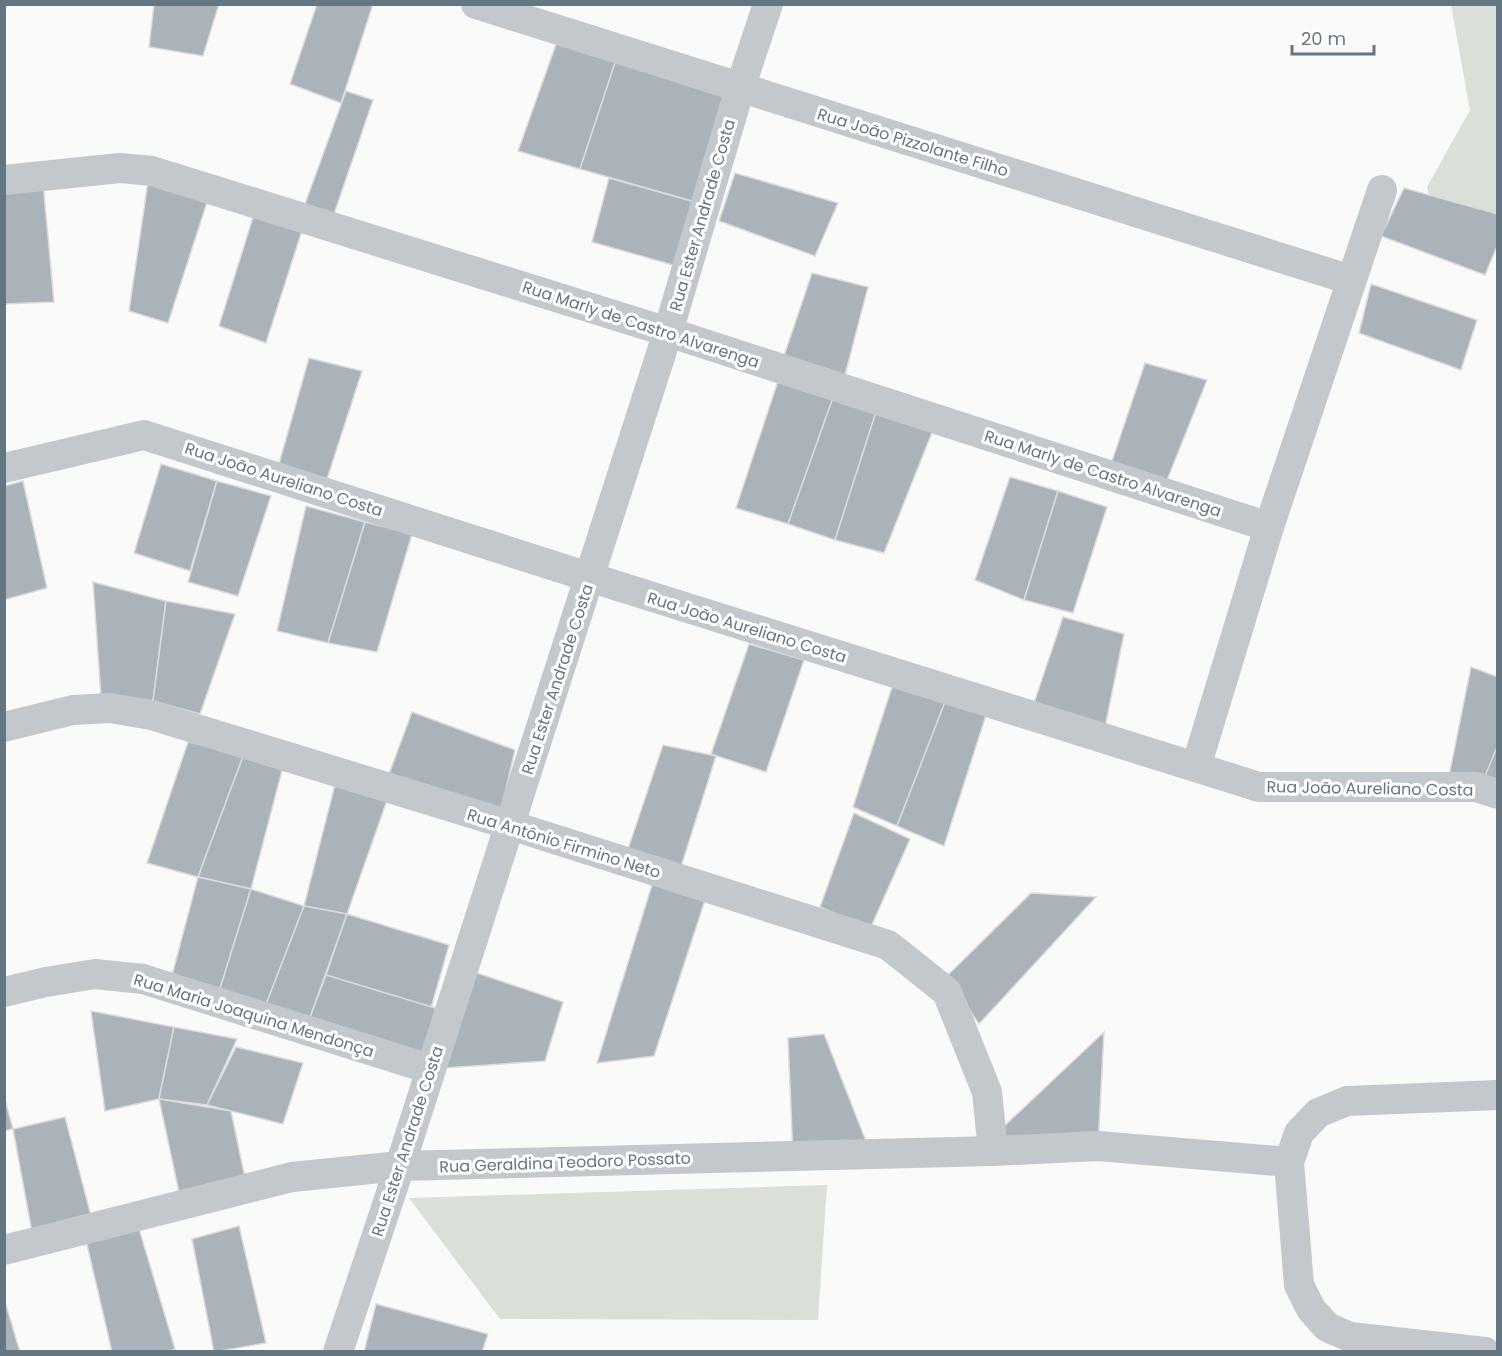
<svg xmlns="http://www.w3.org/2000/svg" width="1502" height="1356" font-family="Poppins,sans-serif">
<rect width="100%" height="100%" fill="#fafaf8"/>
<!-- green -->
<g fill="#dadfd7">
<polygon points="1451,5 1497,5 1497,232 1438,227 1427,187 1470,110"/>
<polygon points="827,1185 818,1320 500,1319 409,1198"/>
</g>
<!-- building -->
<g fill="#aab3b9" stroke="#dcdcda" stroke-width="1.5">
<polygon points="154,4 219,4 203,56 149,47"/>
<polygon points="317,4 373,4 341,103 290,84"/>
<polygon points="559,36 618,54 580,169 518,151"/>
<polygon points="618,54 733,91 702,204 580,169"/>
<polygon points="346,91 373,100 333,217 305,204"/>
<polygon points="735,173 838,203 815,256 719,221"/>
<polygon points="149,175 210,193 168,323 129,311"/>
<polygon points="609,178 702,204 687,269 592,242"/>
<polygon points="43,182 54,302 5,304 4,189"/>
<polygon points="1404,188 1498,214 1498,244 1485,275 1381,236"/>
<polygon points="255,211 304,224 266,343 219,326"/>
<polygon points="812,273 868,287 845,375 784,356"/>
<polygon points="1371,284 1477,320 1461,370 1359,333"/>
<polygon points="309,358 362,371 327,479 277,471"/>
<polygon points="1145,363 1207,380 1165,485 1110,467"/>
<polygon points="779,378 834,395 788,524 736,508"/>
<polygon points="834,395 876,412 835,540 788,524"/>
<polygon points="876,412 937,420 884,553 835,540"/>
<polygon points="161,464 217,481 190,571 134,553"/>
<polygon points="1010,477 1058,491 1024,600 975,580"/>
<polygon points="23,481 47,588 4,600 4,486"/>
<polygon points="217,481 271,496 238,596 188,582"/>
<polygon points="1058,491 1107,507 1073,613 1024,600"/>
<polygon points="306,506 365,522 328,643 277,631"/>
<polygon points="365,522 412,534 377,652 328,643"/>
<polygon points="93,582 166,601 153,701 101,697"/>
<polygon points="166,601 235,614 200,714 153,701"/>
<polygon points="1063,617 1124,634 1104,732 1033,706"/>
<polygon points="749,644 804,660 766,772 711,754"/>
<polygon points="1471,667 1498,677 1498,747 1484,783 1448,781"/>
<polygon points="894,681 947,697 897,826 853,807"/>
<polygon points="947,697 988,709 944,846 897,826"/>
<polygon points="412,712 515,750 501,810 389,774"/>
<polygon points="188,742 244,754 198,877 147,863"/>
<polygon points="663,745 716,756 680,870 627,852"/>
<polygon points="1498,745 1498,781 1485,776"/>
<polygon points="244,754 285,759 251,889 198,877"/>
<polygon points="338,773 391,789 347,914 304,906"/>
<polygon points="854,813 910,839 870,929 820,907"/>
<polygon points="656,872 709,888 654,1056 597,1063"/>
<polygon points="198,877 251,889 218,995 171,979"/>
<polygon points="251,889 304,906 265,1007 218,995"/>
<polygon points="1031,893 1096,897 979,1024 947,976"/>
<polygon points="304,906 347,914 309,1020 265,1007"/>
<polygon points="347,914 449,945 431,1008 326,975"/>
<polygon points="468,970 563,1002 545,1061 430,1069"/>
<polygon points="326,975 442,1010 425,1060 309,1020"/>
<polygon points="91,1011 174,1027 159,1099 105,1111"/>
<polygon points="174,1027 237,1039 207,1105 159,1099"/>
<polygon points="1104,1032 1098,1146 992,1144 1000,1130"/>
<polygon points="824,1034 871,1154 793,1156 788,1038"/>
<polygon points="236,1047 303,1063 283,1124 207,1105"/>
<polygon points="4,1096 13,1129 4,1131"/>
<polygon points="159,1099 231,1111 245,1178 180,1197"/>
<polygon points="65,1117 94,1227 34,1243 13,1129"/>
<polygon points="137,1222 175,1349 166,1352 112,1352 85,1236"/>
<polygon points="239,1226 266,1343 214,1352 192,1239"/>
<polygon points="4,1298 20,1352 4,1352"/>
<polygon points="376,1304 488,1334 482,1352 364,1352"/>
</g>
<g fill="none" stroke-linecap="round" stroke-linejoin="round">
<!-- minor -->
<g stroke="#c3c8cc" stroke-width="30">
<polyline points="476,4 1351,280"/>
<polyline points="4,180 120,168 152,171 668,332 1269,527"/>
<polyline points="4,468 144,435 589,577 1259,787 1476,787 1498,794"/>
<polyline points="4,727 73,710 110,708 151,715 510,825 888,945 947,992 987,1092 993,1151"/>
<polyline points="1196,767 1269,527 1382,190"/>
<polyline points="4,992 46,982 95,974 143,979 430,1069"/>
<polyline points="4,1250 292,1177 400,1166 993,1151 1098,1146 1289,1162"/>
<polyline points="338,1352 400,1166 668,332 740,88 768,4"/>
<polyline points="1485,1352 1350,1337 1327,1327 1311,1309 1299,1285 1289,1162 1299,1133 1318,1113 1347,1101 1498,1095"/>
</g>
</g>
<g text-anchor="middle" stroke-width="6" stroke-linejoin="round" paint-order="stroke">
<!-- street labels -->
<g font-size="16" fill="#657683" stroke="#fff">
<text transform="translate(913 142) rotate(17)" y="6">Rua João Pizzolante Filho</text>
<text transform="translate(702 215) rotate(-74)" y="6">Rua Ester Andrade Costa</text>
<text transform="translate(641 324) rotate(18)" y="6">Rua Marly de Castro Alvarenga</text>
<text transform="translate(1103 473) rotate(18)" y="6">Rua Marly de Castro Alvarenga</text>
<text transform="translate(284 479) rotate(18)" y="6">Rua João Aureliano Costa</text>
<text transform="translate(747 627) rotate(17)" y="6">Rua João Aureliano Costa</text>
<text transform="translate(557 679) rotate(-72)" y="6">Rua Ester Andrade Costa</text>
<text transform="translate(1370 788) rotate(1)" y="6">Rua João Aureliano Costa</text>
<text transform="translate(564 843) rotate(17)" y="6">Rua Antônio Firmino Neto</text>
<text transform="translate(254 1015) rotate(17)" y="6">Rua Maria Joaquina Mendonça</text>
<text transform="translate(407 1141) rotate(-72)" y="6">Rua Ester Andrade Costa</text>
<text transform="translate(565 1162) rotate(-2)" y="6">Rua Geraldina Teodoro Possato</text>
</g>
</g>
<!-- border -->
<rect width="1502" height="1356" fill="none" stroke="#657683" stroke-width="12"/>
<!-- scale -->
<path d="M1292 45v9h82v-9" fill="none" stroke="#657683" stroke-width="3"/>
<text x="1301" y="45" font-size="18" fill="#657683" stroke="#ffffff" stroke-width="4.5" paint-order="stroke">20 m</text>
</svg>
